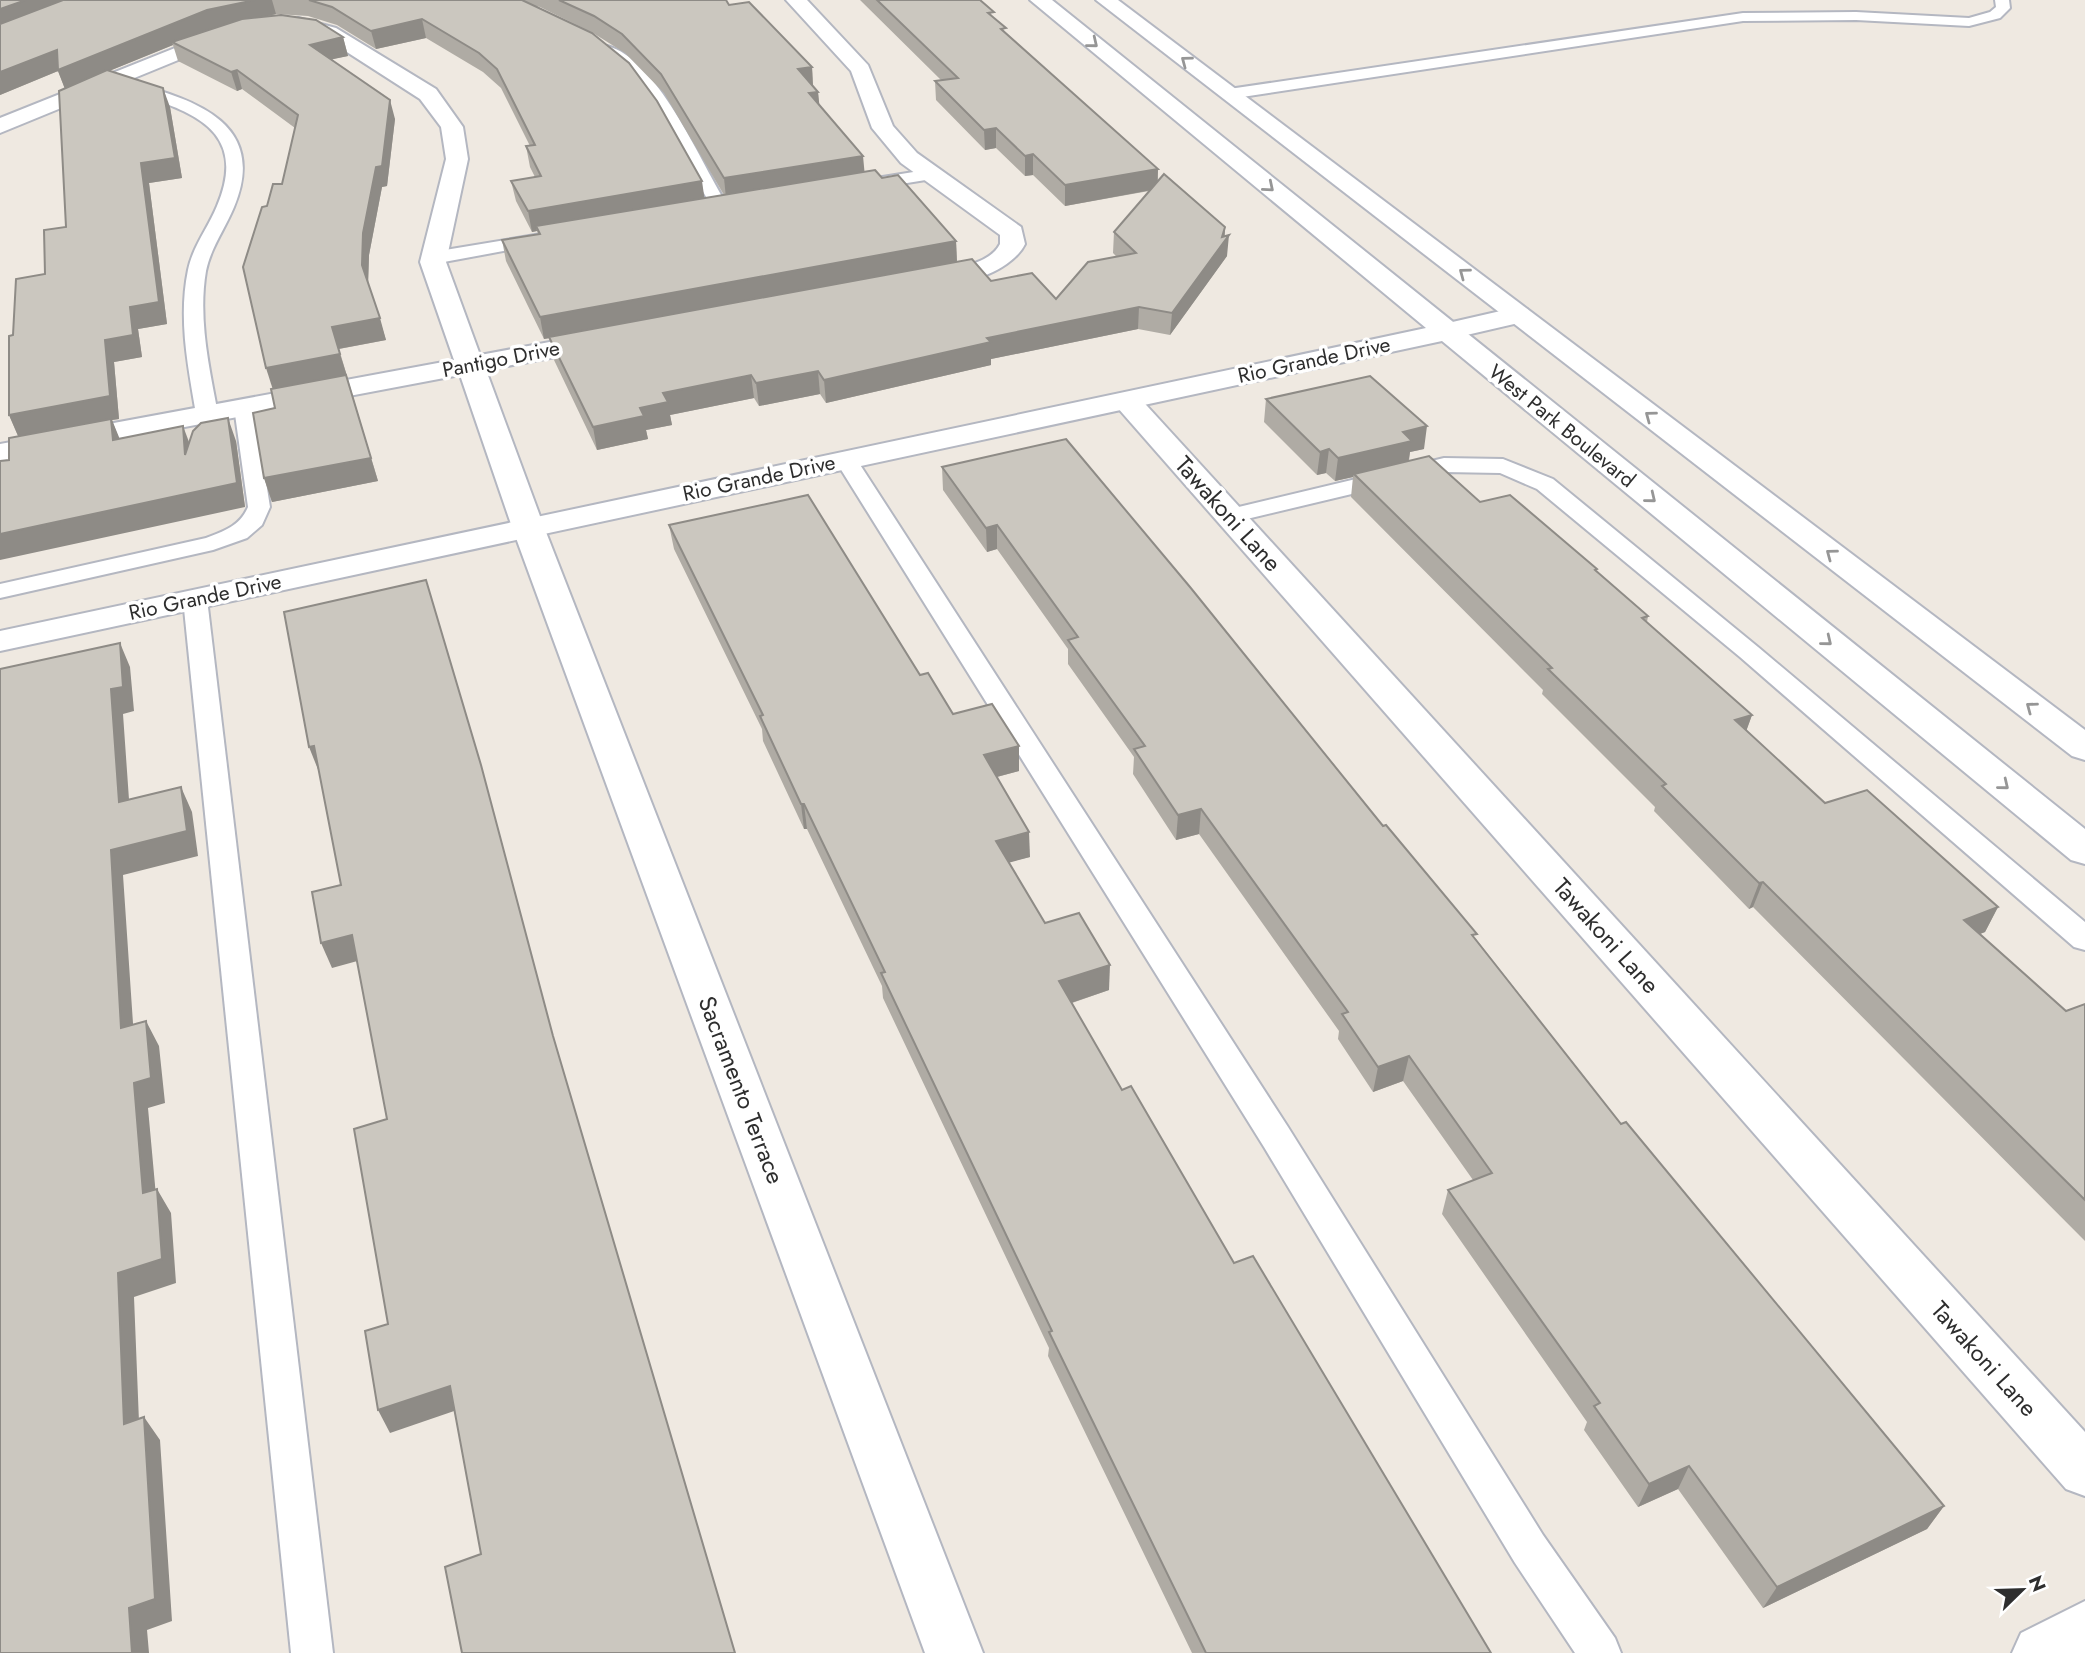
<svg xmlns="http://www.w3.org/2000/svg" width="2085" height="1653" font-family="Jost,sans-serif">
<rect width="100%" height="100%" fill="#efe9e1"/>
<g fill="none" stroke-linecap="round" stroke-linejoin="round">
<defs>
<g id="lane">
<polygon points="1995,0 2009,0 2010,8 2000,18 1969,26 1856,20 1743,21 1229,99 1221,94 1229,89 1743,13 1856,12 1969,18 1990,12 1996,7"/>
<path d="M607,46c50,12 92,113 118,155l25,-1 3,4 -3,4 -36,3 -62,-110 -21,-25 -31,-26z"/>
<path d="M132,83c66,17 136,42 102,124 -9,22 -23,40 -28,64 -8,47 3,96 12,143l-11,6 -11,-6c-8,-47 -18,-96 -8,-144 5,-24 20,-42 29,-64 33,-78 -28,-96 -90,-115l-3,-3z"/>
<polygon points="932,169 940,174 938,178 864,190 855,185 864,180"/>
<polygon points="541,234 547,235 550,239 547,243 433,264 424,258 433,252"/>
<path d="M244,401l10,6 16,100 -8,18 -15,13 -34,12 -213,48v-14l206,-46c18,-7 34,-12 42,-31l-14,-100z"/>
<polygon points="846,453 857,460 1288,1127 1543,1535 1615,1638 1621,1653 1575,1653 1515,1563 1264,1147 835,460"/>
<polygon points="1444,458 1503,459 1553,479 1758,647 2085,922 2085,950 2074,947 1740,657 1537,489 1500,473 1444,472 1230,523 1219,516 1222,511"/>
<polygon points="195,592 204,594 207,599 333,1653 291,1653 183,599 186,594"/>
</g>
<g id="street">
<path d="M786,0h21l61,65 25,61 24,27 104,74 4,17c-15,30 -73,47 -104,39l-4,-5 4,-5c24,-6 66,-4 79,-29v-9l-99,-72 -29,-35 -21,-57z"/>
<polygon points="298,18 336,28 436,89 463,127 468,159 446,262 480,355 603,332 613,334 617,340 613,346 603,348 486,370 544,527 983,1653 925,1653 512,527 460,375 0,462 0,444 454,360 420,262 446,159 441,127 420,99 322,36 291,28 288,24"/>
<polygon points="225,28 232,30 235,34 232,38 0,133 0,118"/>
<polygon points="1518,307 1527,309 1531,315 1527,321 1445,340 1435,338 1432,332 1435,326"/>
<polygon points="1127,392 1137,395 2085,1432 2085,1496 2066,1489 1117,407 1113,401 1117,395"/>
<polygon points="2085,1601 2085,1653 2012,1653 2021,1633"/>
</g>
<g id="secondary">
<polygon points="1030,0 1052,0 2085,829 2085,864 2071,860 1442,341 0,651 0,631 1426,328"/>
<polygon points="1096,0 1118,0 2085,730 2085,760 2072,756"/>
</g>
</defs>
<!-- lane casing -->
<use href="#lane" stroke="#b4b7c1" stroke-width="4"/>
<!-- street casing -->
<use href="#street" stroke="#b4b7c1" stroke-width="4"/>
<!-- secondary casing -->
<use href="#secondary" stroke="#b4b7c1" stroke-width="4"/>
<!-- lane -->
<use href="#lane" fill="#fff" fill-rule="evenodd"/>
<!-- street -->
<use href="#street" fill="#fff" fill-rule="evenodd"/>
<!-- secondary -->
<use href="#secondary" fill="#fff" fill-rule="evenodd"/>
</g>
<!-- wall -->
<g fill="#afaba4" fill-rule="evenodd">
<path d="M0,0h726l3,5 83,62 1,19 5,6 1,14 45,66 18,6 74,63 1,21 34,19 65,18 61,-42 -4,-4 1,-21 35,-41 -84,15 -32,-31 -8,1 -29,-28 -11,2 -49,-50 -1,-19 6,-1 -81,-80h120l26,33 152,136v12l67,46v9l2,20 -57,79 -32,-6 -147,30v6l-165,38 -6,-9 -61,12 -5,-8 -84,17 2,10 -26,5 2,9 -51,11 -43,-90 -4,-22 -6,1 -38,-78 -4,-21 36,-6 -1,-3 -5,1 -16,-31 -5,-20 24,-4 -5,-10 -4,-21h4l-29,-58 -18,-16 -57,-34 -50,11 -39,-24 -29,-9 -32,-2 -9,3 76,20 5,19 -16,3 63,60 -8,67 -5,1 -13,68 -1,28 18,57 -47,9 39,132 -106,21 -8,-24 11,-70 -2,-19 -6,-183 15,-22 13,-56 -53,-39 -5,2 -59,-30 -5,-16 -64,26 61,36 12,71 -33,5 18,141 -29,5 4,28 -28,5 5,57 -7,1 7,19 70,4 47,-2 9,66 -236,-47 9,-24 -9,-21 4,-80 32,-61 21,-47 -1,-138 -7,-18 -58,24zM536,6l4,1 47,23zM593,33l32,20 39,40 60,102 -20,3z"/>
<polygon points="1266,399 1424,449 1410,452 1409,461 1597,572 1648,616 1647,622 1752,715 1746,731 1825,803 1998,907 1985,932 1980,934 2066,1011 2085,1004 2085,1241 1753,907 1749,909 1654,811 1655,807 1542,694 1543,690 1351,497 1353,477 1335,481 1326,473 1317,475 1264,422"/>
<polygon points="942,467 1476,939 1621,1124 1944,1506 1927,1529 1763,1608 1678,1489 1638,1507 1584,1430 1587,1422 1442,1214 1448,1190 1473,1180 1403,1081 1373,1092 1338,1039 1339,1031 1199,834 1176,840 1133,774 1134,757 1068,664 1068,649 997,549 987,552 943,490"/>
<polygon points="669,525 920,675 953,714 1019,746 1019,771 997,777 1030,857 1009,862 1045,923 1109,990 1072,1003 1122,1090 1234,1263 1491,1653 1192,1653 1048,1356 1049,1348 883,998 882,986 807,829 804,829 763,741 762,729 674,549"/>
</g>
<!-- shaded-wall -->
<g fill="#8e8b86">
<polygon points="26,0 81,0 0,30 0,9"/>
<polygon points="255,0 272,0 276,14 213,29 172,42 173,45 65,89 58,71 0,95 0,72 57,50 207,10"/>
<polygon points="422,19 426,38 376,49 371,31"/>
<polygon points="343,37 348,56 315,63 310,45"/>
<polygon points="812,67 813,87 798,69"/>
<polygon points="237,70 242,89 237,91 231,72"/>
<polygon points="163,88 170,107 182,178 149,183 167,324 138,329 142,357 114,362 119,419 112,420 121,442 19,438 9,415 105,340 130,307 141,163"/>
<polygon points="818,92 820,111 809,93"/>
<polygon points="390,100 395,119 387,186 382,187 369,255 368,286 362,265 363,233"/>
<polygon points="996,128 996,148 985,150 984,130"/>
<polygon points="1033,154 1033,175 1025,176 1025,156"/>
<polygon points="863,156 865,177 726,198 724,178"/>
<polygon points="1158,169 1157,189 1065,206 1065,185"/>
<polygon points="702,181 705,202 536,226 537,231 532,232 528,211"/>
<polygon points="1225,227 1224,241 1229,235 1227,256 1170,335 1172,313 1222,237"/>
<polygon points="956,241 957,263 544,339 540,317"/>
<polygon points="1139,307 1138,329 991,359 991,365 826,403 824,380 987,338"/>
<polygon points="380,318 386,340 338,349 332,327"/>
<polygon points="340,354 347,376 273,390 266,368"/>
<polygon points="818,371 820,394 759,406 756,383"/>
<polygon points="751,375 754,398 670,415 672,425 646,430 648,439 597,450 593,427 640,408 663,393"/>
<polygon points="228,418 236,441 245,507 0,560 0,534 237,483"/>
<polygon points="183,426 192,450 185,455"/>
<polygon points="1427,426 1424,449 1410,452 1408,464 1354,474 1353,477 1335,481 1338,458 1403,432"/>
<polygon points="1329,449 1326,473 1317,475 1320,452"/>
<polygon points="371,458 378,481 272,502 264,478"/>
<polygon points="997,525 997,549 987,552 986,528"/>
<polygon points="120,643 130,667 134,711 123,714 131,828 119,802 111,689"/>
<polygon points="1752,715 1743,740 1735,720"/>
<polygon points="314,746 323,771 319,772 309,747"/>
<polygon points="1019,746 1019,771 985,780 984,755"/>
<polygon points="181,787 192,812 198,856 123,875 135,1053 121,1028 111,850"/>
<polygon points="801,804 804,804 807,829 804,829"/>
<polygon points="1201,809 1199,834 1176,840 1178,815"/>
<polygon points="1029,832 1030,857 997,866 996,841"/>
<polygon points="1763,882 1753,907 1749,909 1759,883"/>
<polygon points="1998,907 1985,932 1951,945 1964,920"/>
<polygon points="352,935 361,960 332,968 321,943"/>
<polygon points="1110,965 1109,990 1059,1007 1059,981"/>
<polygon points="146,1021 159,1046 165,1103 148,1108 158,1218 143,1193 134,1083"/>
<polygon points="1409,1056 1403,1081 1373,1092 1378,1067"/>
<polygon points="157,1189 171,1213 176,1283 134,1297 140,1447 124,1424 118,1273"/>
<polygon points="450,1386 460,1409 390,1433 378,1410"/>
<polygon points="144,1417 160,1440 172,1621 147,1630 149,1653 132,1653 129,1608"/>
<polygon points="1689,1466 1678,1489 1638,1507 1649,1484"/>
<polygon points="1944,1506 1927,1529 1763,1608 1777,1587"/>
</g>
<!-- building -->
<g fill="#cbc7bf" stroke="#8e8b86" stroke-width="2">
<polygon points="0,0 26,0 0,9"/>
<polygon points="63,0 255,0 207,10 58,70 57,50 0,72 0,24"/>
<polygon points="309,0 522,0 592,33 629,63 657,101 702,181 528,211 511,181 541,176 526,146 535,145 497,69 479,53 422,19 371,31 332,7"/>
<polygon points="559,0 726,0 729,5 749,2 812,67 798,69 818,92 809,93 863,156 724,178 661,74 622,34 594,16"/>
<polygon points="877,0 980,0 994,12 988,13 1006,28 1001,29 1158,169 1065,185 1033,154 1025,156 996,128 984,130 935,81 958,78"/>
<polygon points="281,15 316,20 343,37 310,45 390,100 382,166 376,167 363,233 362,265 380,318 332,327 340,354 266,368 243,267 262,207 267,206 273,184 282,184 298,115 237,70 231,72 172,42 242,19"/>
<polygon points="107,70 163,88 175,158 141,163 159,302 130,307 133,335 105,340 110,396 9,415 9,336 13,335 16,279 45,274 44,230 66,227 59,91"/>
<polygon points="875,170 882,178 898,175 956,241 540,317 502,240 540,234 536,226"/>
<polygon points="1164,174 1225,227 1222,237 1229,235 1172,313 1139,307 987,338 991,342 824,380 818,371 756,383 751,375 663,393 668,402 640,408 644,416 593,427 549,337 972,259 991,281 1032,273 1056,299 1088,262 1136,253 1114,232"/>
<polygon points="346,375 371,458 264,478 253,413 275,408 271,389"/>
<polygon points="1370,376 1427,426 1403,432 1412,441 1338,458 1329,449 1320,452 1266,399"/>
<polygon points="228,418 237,483 0,534 0,461 9,460 9,438 111,419 113,440 183,426 185,455 193,431 201,423"/>
<polygon points="1066,439 1190,587 1383,826 1386,825 1477,934 1472,935 1621,1124 1626,1122 1944,1506 1777,1587 1689,1466 1649,1484 1594,1406 1600,1403 1448,1190 1492,1173 1409,1056 1378,1067 1342,1014 1348,1012 1201,809 1178,815 1134,749 1145,746 1068,640 1078,637 997,525 986,528 942,467"/>
<polygon points="1429,456 1480,502 1510,495 1597,569 1595,570 1648,616 1642,618 1752,715 1735,720 1825,803 1867,790 1998,907 1964,920 2066,1011 2085,1004 2085,1200 1763,882 1759,883 1662,786 1666,784 1548,669 1552,668 1354,474"/>
<polygon points="808,495 920,675 928,673 953,714 992,704 1019,746 984,755 1029,832 996,841 1045,923 1079,913 1110,965 1059,981 1122,1090 1131,1086 1234,1263 1253,1256 1491,1653 1206,1653 1049,1332 1052,1331 881,973 885,972 804,804 801,804 760,716 763,715 669,525"/>
<polygon points="426,580 481,765 553,1036 735,1653 462,1653 445,1567 481,1554 450,1386 378,1410 365,1331 388,1324 354,1129 387,1119 352,935 321,943 312,892 341,885 314,746 309,747 284,612"/>
<polygon points="120,643 123,687 111,689 119,802 181,787 187,831 111,850 121,1028 146,1021 151,1078 134,1083 143,1193 157,1189 162,1259 118,1273 124,1424 144,1417 155,1599 129,1608 132,1653 0,1653 0,669"/>
</g>
<!-- one-way arrows -->
<defs><path id="oneway-chevron" d="M-2-3.5L2.5 0L-2 3.5" fill="none" stroke-width="1.6" stroke-linecap="round" stroke-linejoin="round" transform="scale(1.75)"/></defs>
<g stroke="#969696">
<use href="#oneway-chevron" transform="translate(1093 43) rotate(39)"/>
<use href="#oneway-chevron" transform="translate(1186 61) rotate(-143)"/>
<use href="#oneway-chevron" transform="translate(1269 187) rotate(40)"/>
<use href="#oneway-chevron" transform="translate(1464 273) rotate(-143)"/>
<use href="#oneway-chevron" transform="translate(1650 416) rotate(-143)"/>
<use href="#oneway-chevron" transform="translate(1651 498) rotate(39)"/>
<use href="#oneway-chevron" transform="translate(1831 554) rotate(-143)"/>
<use href="#oneway-chevron" transform="translate(1827 641) rotate(39)"/>
<use href="#oneway-chevron" transform="translate(2031 707) rotate(-143)"/>
<use href="#oneway-chevron" transform="translate(2004 785) rotate(39)"/>
</g>
<g text-anchor="middle" stroke-width="7" stroke-linejoin="round" paint-order="stroke">
<!-- far-street labels -->
<g font-size="21" fill="#2e2e2e" stroke="#fff">
<text transform="translate(501 359) rotate(-11)" y="7">Pantigo Drive</text>
<text transform="translate(1314 360) rotate(-12)" y="7">Rio Grande Drive</text>
<text transform="translate(1562 426) rotate(39)" y="7">West Park Boulevard</text>
<text transform="translate(759 478) rotate(-12)" y="7">Rio Grande Drive</text>
<text transform="translate(205 597) rotate(-12)" y="7">Rio Grande Drive</text>
</g>
<!-- street labels -->
<g font-size="24" fill="#2e2e2e" stroke="#fff">
<text transform="translate(1228 514) rotate(48)" y="8">Tawakoni Lane</text>
<text transform="translate(1606 936) rotate(48)" y="8">Tawakoni Lane</text>
<text transform="translate(741 1090) rotate(69)" y="8">Sacramento Terrace</text>
<text transform="translate(1984 1359) rotate(48)" y="8">Tawakoni Lane</text>
</g>
</g>
<!-- north arrow -->
<g transform="translate(2022 1590) rotate(67)" stroke="#ffffff" stroke-width="5" paint-order="stroke">
<path d="M0-5L12 26L0 18L-12 26Z" fill="#2e2e2e"/>
<text y="-10" font-size="19" font-weight="bold" text-anchor="middle" fill="#2e2e2e">N</text>
</g>
</svg>
